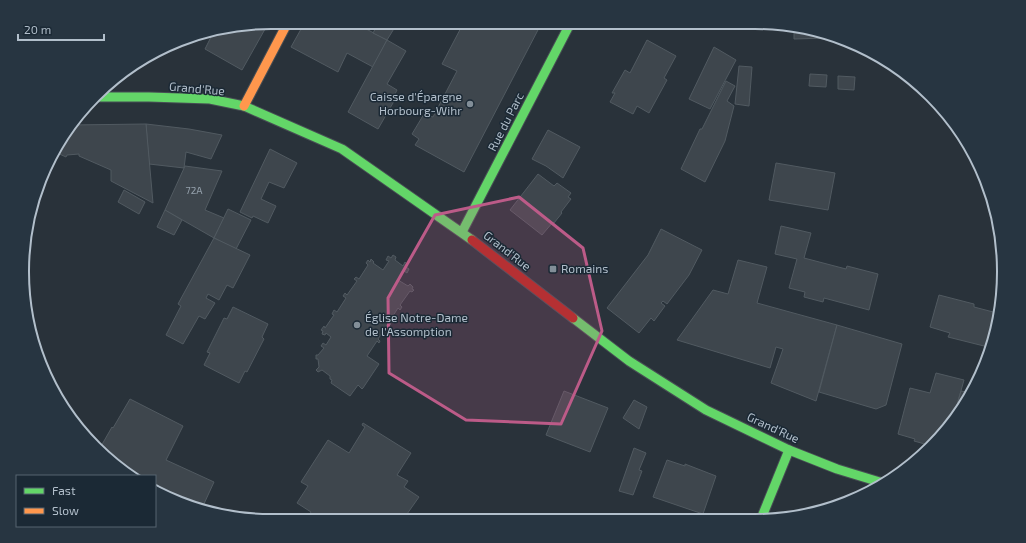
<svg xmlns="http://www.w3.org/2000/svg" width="1026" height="543" font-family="'Exo 2',sans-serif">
<rect width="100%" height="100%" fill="#29323a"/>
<!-- building -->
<g fill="#3e464d" stroke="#515a61">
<polygon points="269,22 242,70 205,49 214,31"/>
<polygon points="305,22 341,22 346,25 347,22 353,22 387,40 373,67 347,53 338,72 291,47"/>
<polygon points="379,22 385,22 395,27 387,40 373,33"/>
<polygon points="464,22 528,22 539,28 464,172 415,145 419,139 412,134 424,114 433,117 457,71 442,64"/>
<polygon points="794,29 828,38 794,39"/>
<polygon points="387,40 406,51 387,84 397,90 395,94 397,96 378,129 348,112"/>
<polygon points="647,40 676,56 664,78 667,80 649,113 637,106 633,114 610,102 615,93 612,93 625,70 630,73"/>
<polygon points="714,47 736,60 710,109 689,99"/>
<polygon points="739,66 752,67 749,106 735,104"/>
<polygon points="810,74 827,75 826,87 809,86"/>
<polygon points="838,76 855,77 854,90 838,89"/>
<polygon points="726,81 735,86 727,101 734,106 725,141 705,182 681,169 700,129 702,129"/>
<polygon points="146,124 189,129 222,135 211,159 186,152 184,168 149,164"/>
<polygon points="146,124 153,203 111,181 111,170 79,156 79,154 67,155 66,157 55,152 64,133 71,125"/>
<polygon points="548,130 580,147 563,178 546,166 532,159"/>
<polygon points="270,149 297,163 284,188 269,182 261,199 276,206 268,223 253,216 252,218 240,212"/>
<polygon points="776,163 835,173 828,210 769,200"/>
<polygon points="185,166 222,171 205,210 224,218 214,238 165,210"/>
<polygon points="538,174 554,186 557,183 571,193 568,197 571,199 561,212 562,213 554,223 553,222 542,235 510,210"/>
<polygon points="124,190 145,202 139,214 118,202"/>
<polygon points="228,209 251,220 236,249 214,238"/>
<polygon points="165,210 182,220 174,235 157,227"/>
<polygon points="781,226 811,233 804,258 846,269 847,266 878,274 869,310 824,298 823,302 804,297 805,292 789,288 797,259 775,254"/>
<polygon points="661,229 702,250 689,275 667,304 663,301 661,303 665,306 654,321 651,318 639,333 607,308 648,255"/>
<polygon points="214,238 250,255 233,288 227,285 219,300 208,294 206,298 215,303 205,319 199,316 183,344 166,335 181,306 178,304"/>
<polygon points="393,255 396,257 395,260 403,266 405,262 408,265 406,267 409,269 407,273 404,271 398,280 408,286 410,284 413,287 412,289 414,290 412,292 410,291 400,305 402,307 400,310 398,308 389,322 391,324 389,326 387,325 378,339 380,341 379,343 377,341 367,356 379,364 363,388 362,389 358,385 350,396 331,383 332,380 330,379 330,376 322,370 318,372 316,370 319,367 318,359 316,359 316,355 318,355 324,348 321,346 323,343 326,345 331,337 326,333 325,335 322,334 323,331 321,330 324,326 325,328 334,315 332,314 334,310 337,312 346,298 343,296 345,293 347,295 357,281 354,279 356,277 359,279 368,265 366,263 368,260 370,262 371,259 374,262 373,263 383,270 389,261 386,260 388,256 391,258"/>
<polygon points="738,260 767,267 757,303 837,325 816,401 771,383 783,349 776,347 770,368 677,340 713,290 728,294"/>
<polygon points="939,295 974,304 974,307 997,313 988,347 948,337 950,333 930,327"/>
<polygon points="233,307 268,324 262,337 264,339 247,372 245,371 239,383 204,365 210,353 207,352 224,318 227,319"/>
<polygon points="837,325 902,344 886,405 876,409 819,392"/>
<polygon points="936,373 964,380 953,419 942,436 932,446 914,441 915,439 898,434 910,388 930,393"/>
<polygon points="564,391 608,408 590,452 546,435"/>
<polygon points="961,391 971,393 953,419"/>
<polygon points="130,399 183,426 166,460 214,482 203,506 177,500 155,489 155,476 136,476 100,448 112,427 113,428"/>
<polygon points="634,400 647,407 639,429 623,418"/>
<polygon points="363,423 411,453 397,475 408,481 404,487 419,497 407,514 414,518 412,520 310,520 307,518 311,512 297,503 308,486 301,482 328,440 349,453 365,427 362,425"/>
<polygon points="634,448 646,453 639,470 642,471 633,495 619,491"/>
<polygon points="667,460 685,466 685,464 716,476 703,514 653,497"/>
</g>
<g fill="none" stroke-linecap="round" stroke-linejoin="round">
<defs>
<g id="fast">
<polyline points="97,97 149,97 210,99 244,106 342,149 472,240"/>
<polyline points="462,232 571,22"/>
<polyline points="573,318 629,361 706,410 789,450 837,469 883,483"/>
<polyline points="761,519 789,450"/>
</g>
<polyline id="slow" points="244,106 288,22"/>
<polyline id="jam" points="472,240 573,318"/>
</defs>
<!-- fast casing -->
<use href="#fast" stroke="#474e54" stroke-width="11"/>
<!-- slow casing -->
<use href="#slow" stroke="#474e54" stroke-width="11"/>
<!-- jam casing -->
<use href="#jam" stroke="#474e54" stroke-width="11"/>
<!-- fast -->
<use href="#fast" stroke="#63d668" stroke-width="9"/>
<!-- slow -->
<use href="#slow" stroke="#ff974d" stroke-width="9"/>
<!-- jam -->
<use href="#jam" stroke="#b3261e" stroke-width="9"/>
</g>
<!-- marked area -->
<path fill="#bc5b88" fill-opacity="0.2" stroke="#bc5b88" stroke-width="3" stroke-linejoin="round" d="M519,197l64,51 19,83 -41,93 -95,-4 -77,-47 -1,-75 47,-83z"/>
<!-- markers -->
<g fill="#828e98" stroke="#1b2935" stroke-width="1.5">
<circle cx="470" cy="104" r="4"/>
<rect x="549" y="265" width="8" height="8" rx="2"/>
<circle cx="357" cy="325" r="4"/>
</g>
<g text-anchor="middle" stroke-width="3" stroke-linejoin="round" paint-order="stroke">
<!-- number labels -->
<g font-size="10" fill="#95a1ac">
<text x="194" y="194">72A</text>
</g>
<!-- street labels -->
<g font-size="12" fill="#b2bfcb" stroke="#1b2935">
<text transform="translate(197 89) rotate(5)" y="4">Grand'Rue</text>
<text transform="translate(506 122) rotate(-63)" y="4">Rue du Parc</text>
<text transform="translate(507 251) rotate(38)" y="4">Grand'Rue</text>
<text transform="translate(773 428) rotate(25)" y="4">Grand'Rue</text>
</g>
<!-- poi labels -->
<g font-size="12" fill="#b2bfcb" stroke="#1b2935" text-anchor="start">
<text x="462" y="101" text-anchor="end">Caisse d'Épargne<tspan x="462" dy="14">Horbourg-Wihr</tspan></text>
<text x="561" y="273">Romains</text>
<text x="365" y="322">Église Notre-Dame<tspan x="365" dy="14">de l'Assomption</tspan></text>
</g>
</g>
<!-- crop -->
<path d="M0 0H1026V543H0ZM271 29H755A242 242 0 0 1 997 271V272A242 242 0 0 1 755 514H271A242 242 0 0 1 29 272V271A242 242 0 0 1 271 29Z" fill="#273541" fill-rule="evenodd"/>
<path fill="none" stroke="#b2bfcb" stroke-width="2" d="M271 29H755A242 242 0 0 1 997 271V272A242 242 0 0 1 755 514H271A242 242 0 0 1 29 272V271A242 242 0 0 1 271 29Z"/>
<!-- legend -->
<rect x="16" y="475" width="140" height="52" fill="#1b2935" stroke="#576571"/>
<rect x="24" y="488" width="20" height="6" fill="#63d668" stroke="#576571"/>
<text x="52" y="495" font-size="12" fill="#b2bfcb">Fast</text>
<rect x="24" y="508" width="20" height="6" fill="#ff974d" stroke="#576571"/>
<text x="52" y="515" font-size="12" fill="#b2bfcb">Slow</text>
<!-- scale -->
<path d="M18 34v6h86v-6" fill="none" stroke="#b2bfcb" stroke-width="2"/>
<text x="24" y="34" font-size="12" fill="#b2bfcb" stroke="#1b2935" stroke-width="3" paint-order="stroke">20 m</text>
</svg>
